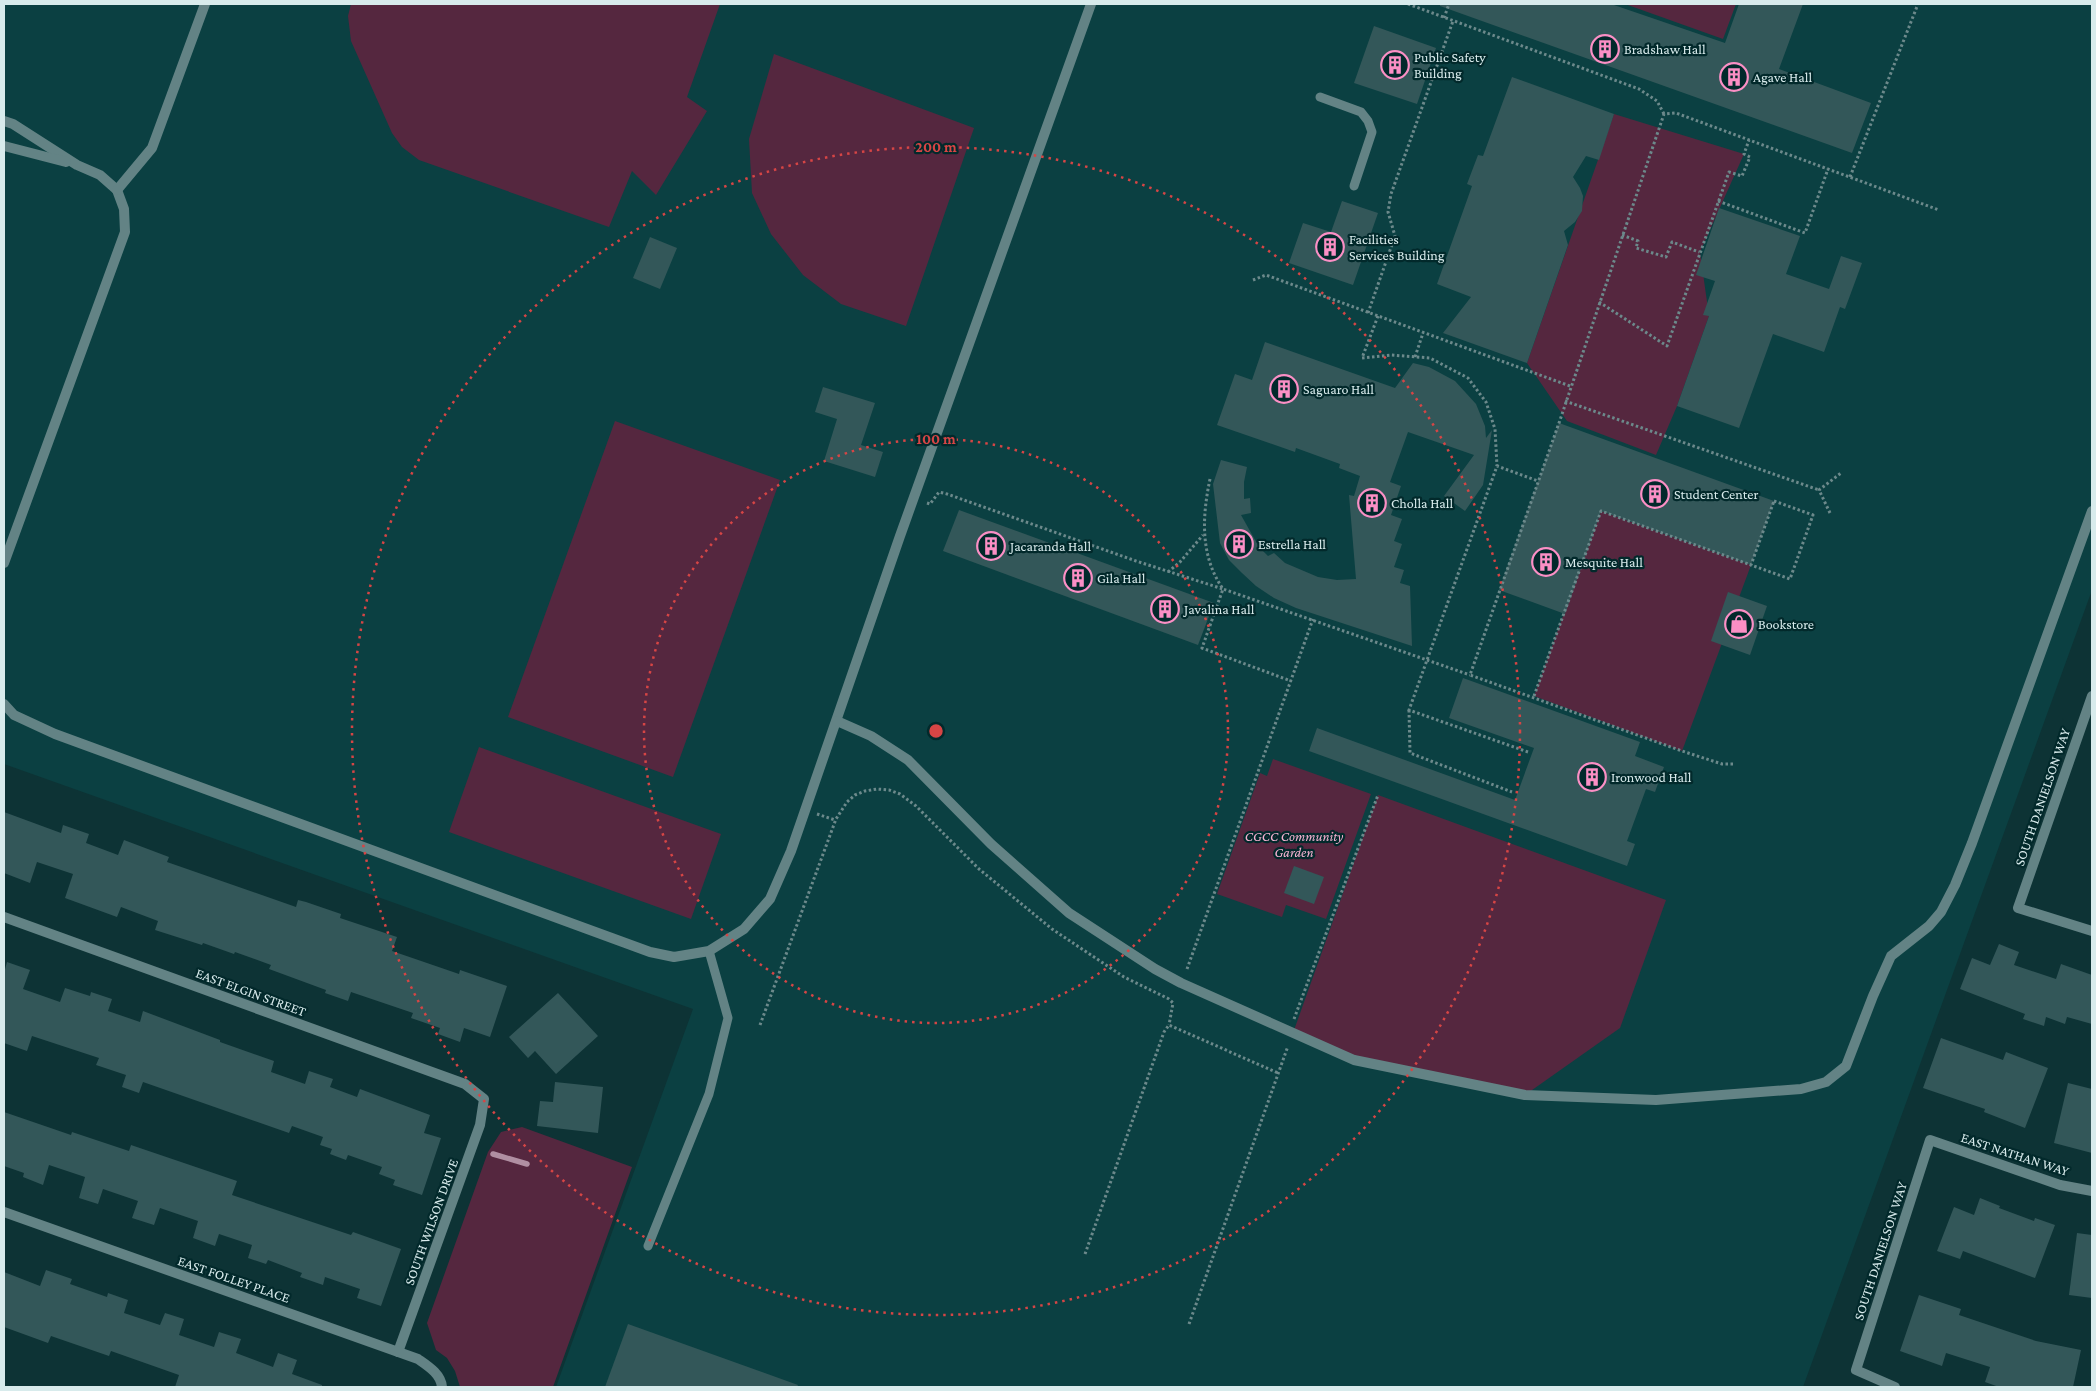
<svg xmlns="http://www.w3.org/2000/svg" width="2096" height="1391" font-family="'Crimson Pro',serif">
<rect width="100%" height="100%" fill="#0d3335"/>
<!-- built -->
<polygon fill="#0b4042" points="4,4 2092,4 2092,590 1803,1387 556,1387 693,1009 4,764"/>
<!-- green -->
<g fill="#55273f">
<polygon points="351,4 720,4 687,97 707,111 656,195 632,171 609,227 419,160 402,147 392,133 351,41 348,16"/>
<polygon points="1625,4 1736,4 1723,39"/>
<polygon points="774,54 974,128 906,326 841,304 803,275 771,234 752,193 749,139"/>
<polygon points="1614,114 1744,154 1700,252 1709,316 1677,406 1656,455 1567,421 1527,363"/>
<polygon points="615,421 780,480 673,777 508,717"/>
<polygon points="1601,511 1751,565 1682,751 1534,696"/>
<polygon points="479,747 721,834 691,919 449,832"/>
<polygon points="1273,759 1371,794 1326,919 1286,905 1282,917 1217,894 1260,773 1267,776"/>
<polygon points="1378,795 1666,900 1620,1028 1525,1095 1354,1060 1293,1033"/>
<polygon points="522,1127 632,1167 553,1387 460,1387 455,1371 447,1358 436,1350 427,1323 488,1152 501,1132"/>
</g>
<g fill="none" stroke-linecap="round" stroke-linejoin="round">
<!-- stream -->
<polyline stroke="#b08fa2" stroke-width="5.5" points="493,1154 527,1164"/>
</g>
<!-- building -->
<g fill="#335759">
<polygon points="1440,4 1611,4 1725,43 1739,4 1803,4 1779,69 1871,103 1852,153 1440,6"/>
<polygon points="1374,26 1436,48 1417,104 1354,83"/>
<polygon points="1512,77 1614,114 1599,160 1586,156 1573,177 1580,188 1583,196 1582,211 1575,222 1564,231 1568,245 1527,363 1443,333 1471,297 1437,284 1472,186 1467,184 1478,155 1483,156"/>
<polygon points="1342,201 1378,213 1353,285 1289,263 1303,223 1331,232"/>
<polygon points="1719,208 1800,236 1786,274 1829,289 1841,256 1862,263 1845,309 1840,307 1824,352 1773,334 1739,428 1677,406 1709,316 1703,315 1715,281 1696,275"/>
<polygon points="650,237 677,248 660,289 633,278"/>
<polygon points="1265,342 1395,388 1413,363 1429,367 1455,381 1476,404 1485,426 1486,438 1492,430 1483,485 1465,511 1444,496 1474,455 1408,432 1390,482 1401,486 1391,515 1402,519 1394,541 1402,544 1394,567 1404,570 1400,583 1410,586 1412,646 1296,608 1274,598 1256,586 1242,573 1229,560 1220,543 1213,484 1221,460 1247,467 1244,482 1244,499 1250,498 1251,513 1241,515 1259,547 1268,556 1274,553 1285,563 1318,577 1337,580 1356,579 1349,495 1354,496 1360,476 1339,468 1340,464 1296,448 1295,452 1217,425 1235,374 1252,380"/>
<polygon points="823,387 875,403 861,445 883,452 875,477 824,461 837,419 815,412"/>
<polygon points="1559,423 1774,501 1751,565 1601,511 1565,614 1499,590"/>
<polygon points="959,510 1214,603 1198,645 943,551"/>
<polygon points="1728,592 1767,606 1750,655 1711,641"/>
<polygon points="1463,678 1640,742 1635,756 1664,767 1655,792 1646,789 1627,841 1635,844 1627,866 1309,751 1317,728 1515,800 1534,748 1449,718"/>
<polygon points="4,812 61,833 63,825 89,834 86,843 118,855 124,840 169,857 167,862 296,907 298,900 306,902 341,914 340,918 397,937 392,951 459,974 460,970 507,986 490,1037 464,1028 460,1042 438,1034 440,1028 411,1018 413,1013 351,992 348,1001 325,993 326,990 269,969 271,965 235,952 234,954 203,943 202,945 155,930 158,921 121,907 117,917 65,898 73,874 37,862 30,883 4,873"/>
<polygon points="1294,866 1324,877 1314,904 1284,893"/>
<polygon points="1999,944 2019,952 2014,965 2056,979 2061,964 2092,975 2092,1024 2067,1017 2065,1024 2046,1017 2044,1026 2023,1019 2025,1014 1960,989 1972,958 1990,965"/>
<polygon points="7,962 30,970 23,989 60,1002 65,988 90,996 91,992 112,999 108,1011 140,1022 143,1011 220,1040 220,1042 274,1061 271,1072 305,1084 309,1071 333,1079 330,1087 357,1097 360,1089 430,1115 424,1133 441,1138 422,1195 393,1185 395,1180 379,1174 382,1167 348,1155 346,1160 330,1154 332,1149 320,1145 323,1137 292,1126 289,1133 143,1082 139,1093 122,1087 126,1075 96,1065 99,1058 32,1036 27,1051 4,1043 4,973"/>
<polygon points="558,993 598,1036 556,1074 535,1051 528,1058 509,1037"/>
<polygon points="1941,1038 2003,1060 2006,1052 2048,1068 2025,1128 1984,1112 1985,1109 1923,1088"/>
<polygon points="555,1082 603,1087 598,1133 537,1126 540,1101 553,1102"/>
<polygon points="2068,1083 2092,1089 2092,1153 2054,1143"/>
<polygon points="4,1112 71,1135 72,1132 129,1151 131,1145 237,1181 232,1195 351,1235 353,1232 401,1249 381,1306 357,1298 360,1289 325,1277 323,1285 300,1277 302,1273 268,1260 266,1264 248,1258 252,1245 219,1234 215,1246 193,1238 198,1221 160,1208 154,1225 132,1218 138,1201 103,1189 98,1204 79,1198 85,1177 49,1165 43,1185 23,1177 24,1173 4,1166"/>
<polygon points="1980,1198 2000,1206 1999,1208 2034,1221 2035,1218 2055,1225 2035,1278 1963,1251 1960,1259 1937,1251 1954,1207 1974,1215"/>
<polygon points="2077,1233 2092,1235 2092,1298 2069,1295"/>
<polygon points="46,1270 72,1279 70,1284 107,1297 108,1293 128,1300 124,1313 160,1325 165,1313 184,1319 179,1335 214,1347 219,1332 241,1339 236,1353 273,1367 278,1353 297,1360 292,1374 322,1385 322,1387 175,1387 179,1375 111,1351 109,1356 51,1336 48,1343 4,1327 4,1272 40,1286"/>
<polygon points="1919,1295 1961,1309 1959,1315 2036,1341 2081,1350 2073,1387 1999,1387 1985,1382 1990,1367 1946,1353 1942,1366 1900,1351"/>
<polygon points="628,1324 798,1385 797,1387 605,1387"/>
</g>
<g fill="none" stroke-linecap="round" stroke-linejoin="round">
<!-- path -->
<g stroke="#6c898b" stroke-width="3" stroke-dasharray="2.5 2.5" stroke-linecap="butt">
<polyline points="1408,4 1639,89 1657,101 1664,114"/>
<polyline points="1444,18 1449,4"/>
<polyline points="1850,177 1918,4"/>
<polyline points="1718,201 1805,233 1828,169"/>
<polyline points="1622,235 1638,241 1636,248 1666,257 1672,242 1699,252"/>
<polyline points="1253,280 1266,275 1570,386"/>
<polyline points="1599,302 1667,346 1729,172 1742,176 1750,157 1744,154 1749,140"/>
<polyline points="1368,313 1395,236 1388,212 1391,194 1453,21"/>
<polyline points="1378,316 1362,358 1391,355 1430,358 1468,378 1486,402 1495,429 1497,466"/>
<polyline points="1415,357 1423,333"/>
<polyline points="1565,401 1819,490"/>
<path d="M1210,479c-8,38 -10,77 13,110l247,86"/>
<polygon points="1774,501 1813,515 1790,579 1751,565"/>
<polyline points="927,503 930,504 939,492 947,494 1136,561 1223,589 1202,648 1291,681"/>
<polyline points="1830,513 1819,490 1841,473"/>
<polyline points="1168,572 1180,562 1203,535"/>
<polyline points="1534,696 1601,511 1751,565"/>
<polyline points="1409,710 1410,753 1512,792"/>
<polyline points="1528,752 1409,710 1497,466 1538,481"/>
<polyline points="1733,764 1722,764 1682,751 1470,675 1559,423 1664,114 1676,113 1939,210"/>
<polyline points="817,814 835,820"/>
<polyline points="1187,969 1313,619"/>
<polyline points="1294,1019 1378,795"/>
<polyline points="760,1025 836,819 847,802 855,795 865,791 877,789 889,790 900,794 916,806 979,869 1052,929 1124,977 1169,999 1173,1003 1169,1025"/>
<polyline points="1085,1254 1164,1032 1169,1025 1278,1073"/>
<polyline points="1189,1324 1288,1046"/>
</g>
<!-- service -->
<g stroke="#638385" stroke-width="9">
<polyline points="1320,97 1361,112 1368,121 1372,132 1354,186"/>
<polyline points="648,1246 709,1094 728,1018 709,951"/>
</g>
<!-- minor -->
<g stroke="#638385" stroke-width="10">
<polyline points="4,121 13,124 77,165 100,175 117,190 124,209 125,232 4,563"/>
<polyline points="4,146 66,162"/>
<polyline points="117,190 152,148 205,4"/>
<polyline points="2092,696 2018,908 2092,931"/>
<polyline points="4,704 14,715 55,734 650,952 674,957 709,951 744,929 770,899 791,851 900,536 1091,4"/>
<polyline points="837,721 871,736 908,760 991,844 1069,913 1155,969 1181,983 1354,1060 1525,1095 1656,1100 1801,1089 1826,1082 1846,1066 1873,996 1891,956 1929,926 1941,912 1955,885 1972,843 2092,511"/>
<polyline points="4,917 465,1084 484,1099 480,1125 398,1352"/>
<path d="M4,1212l414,147c10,7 23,15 24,28"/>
<polyline points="1895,1387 1856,1370 1930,1140 2060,1185 2092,1191"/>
</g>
</g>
<!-- distance rings -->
<g fill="none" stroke="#d64545" stroke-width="2.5" stroke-dasharray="2.5 5">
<circle cx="936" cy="731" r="292"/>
<circle cx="936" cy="731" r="584"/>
</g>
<!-- icons -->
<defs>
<symbol id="building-ring" viewBox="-11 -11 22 22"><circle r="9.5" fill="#02292b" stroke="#fb8fc5" stroke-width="1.5"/><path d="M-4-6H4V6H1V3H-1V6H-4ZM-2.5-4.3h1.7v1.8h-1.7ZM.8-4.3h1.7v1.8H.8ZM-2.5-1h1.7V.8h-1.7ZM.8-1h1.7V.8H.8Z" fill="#fb8fc5"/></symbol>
<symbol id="shop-ring" viewBox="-11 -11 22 22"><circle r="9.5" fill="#02292b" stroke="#fb8fc5" stroke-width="1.5"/><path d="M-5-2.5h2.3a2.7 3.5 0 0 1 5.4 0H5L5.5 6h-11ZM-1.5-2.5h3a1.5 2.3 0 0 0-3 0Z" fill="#fb8fc5"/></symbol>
</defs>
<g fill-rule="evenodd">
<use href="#building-ring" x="1589" y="33" width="32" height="32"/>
<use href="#building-ring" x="1379" y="49" width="32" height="32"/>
<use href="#building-ring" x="1718" y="61" width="32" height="32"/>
<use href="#building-ring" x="1314" y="231" width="32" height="32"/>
<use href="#building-ring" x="1268" y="373" width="32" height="32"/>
<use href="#building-ring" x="1639" y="478" width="32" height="32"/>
<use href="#building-ring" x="1356" y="487" width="32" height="32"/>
<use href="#building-ring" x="1223" y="528" width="32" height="32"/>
<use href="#building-ring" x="975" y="530" width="32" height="32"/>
<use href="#building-ring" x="1530" y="546" width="32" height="32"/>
<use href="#building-ring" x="1062" y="562" width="32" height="32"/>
<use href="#building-ring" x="1149" y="593" width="32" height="32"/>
<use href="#shop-ring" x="1723" y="608" width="32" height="32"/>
<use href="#building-ring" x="1576" y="761" width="32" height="32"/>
</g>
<g text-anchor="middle" stroke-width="4.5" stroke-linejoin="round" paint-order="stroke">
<!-- poi labels -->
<g font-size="14" fill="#d8ebec" stroke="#02292b" text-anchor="start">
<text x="1624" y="54">Bradshaw Hall</text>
<text x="1414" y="62">Public Safety<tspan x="1414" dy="16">Building</tspan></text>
<text x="1753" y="82">Agave Hall</text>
<text x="1349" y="244">Facilities<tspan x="1349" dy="16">Services Building</tspan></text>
<text x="1303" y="394">Saguaro Hall</text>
<text x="1674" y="499">Student Center</text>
<text x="1391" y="508">Cholla Hall</text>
<text x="1258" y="549">Estrella Hall</text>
<text x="1010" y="551">Jacaranda Hall</text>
<text x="1565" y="567">Mesquite Hall</text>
<text x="1097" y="583">Gila Hall</text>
<text x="1184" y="614">Javalina Hall</text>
<text x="1758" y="629">Bookstore</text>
<text x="1611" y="782">Ironwood Hall</text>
</g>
<!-- street labels -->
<g font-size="14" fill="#d8ebec" stroke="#02292b">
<text transform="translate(2042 797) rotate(-71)" y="5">SOUTH DANIELSON WAY</text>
<text transform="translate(251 992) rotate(20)" y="5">EAST ELGIN STREET</text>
<text transform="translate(2015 1154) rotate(18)" y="5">EAST NATHAN WAY</text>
<text transform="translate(431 1222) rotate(-70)" y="5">SOUTH WILSON DRIVE</text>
<text transform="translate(1880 1251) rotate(-72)" y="5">SOUTH DANIELSON WAY</text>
<text transform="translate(234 1279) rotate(19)" y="5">EAST FOLLEY PLACE</text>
</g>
<!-- park labels -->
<g font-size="14" font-style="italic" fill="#f5b1d1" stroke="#02292b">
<text x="1294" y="841">CGCC Community<tspan x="1294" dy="16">Garden</tspan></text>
</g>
</g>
<circle cx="936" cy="731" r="8" fill="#d64545" stroke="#02292b" stroke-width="2.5"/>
<g font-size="15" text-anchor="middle" font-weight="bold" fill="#d64545" stroke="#02292b" stroke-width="4.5" stroke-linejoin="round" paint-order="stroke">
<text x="936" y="152">200 m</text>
<text x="936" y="444">100 m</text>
</g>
<!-- border -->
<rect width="2096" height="1391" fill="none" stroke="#d8ebec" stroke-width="10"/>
</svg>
